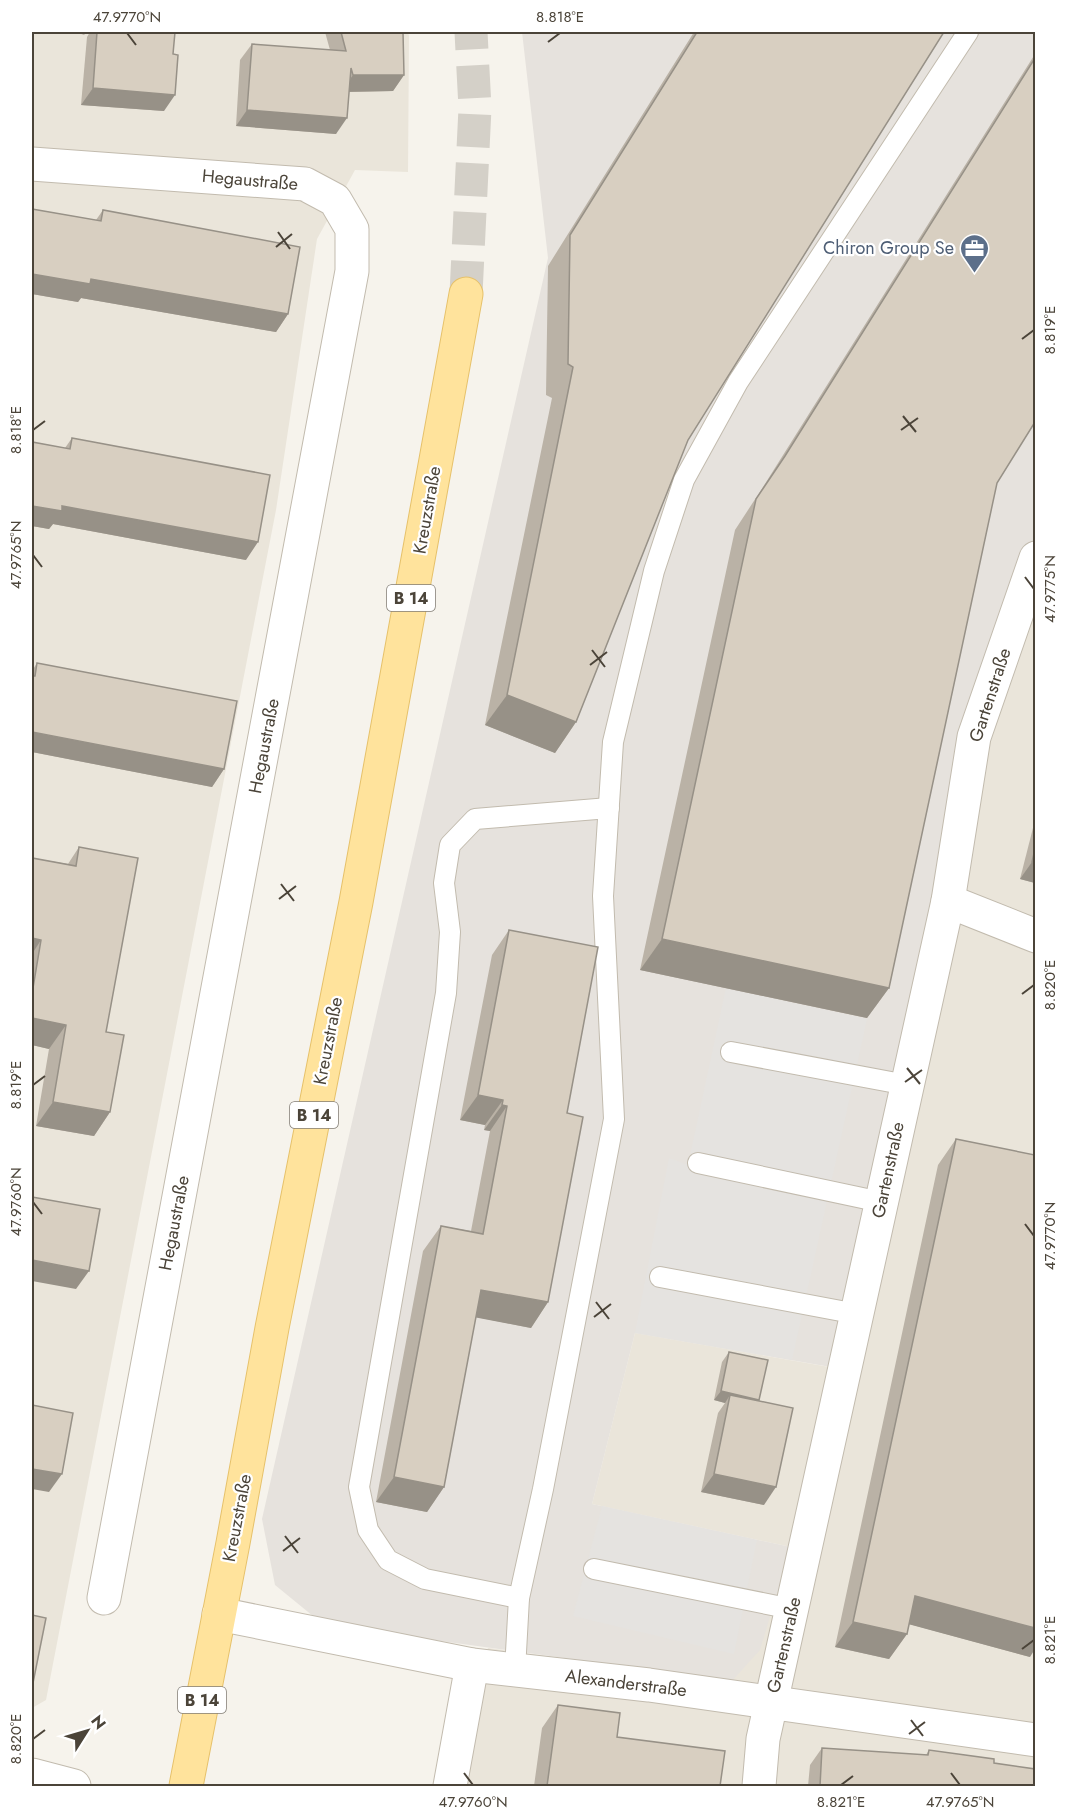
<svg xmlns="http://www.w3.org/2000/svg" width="1067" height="1818" font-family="Jost,sans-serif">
<rect width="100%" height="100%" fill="#f6f3ec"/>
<!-- residential -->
<g fill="#eae5da">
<polygon points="32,32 408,32 409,36 408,172 355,170 317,239 276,510 46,1700 32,1708"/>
<polygon points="1035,540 1035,1786 447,1786 488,1648 731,1681 791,1547 592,1504 635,1333 841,1369 979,741"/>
</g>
<!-- industrial -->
<polygon fill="#e6e2dd" points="522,32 1035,32 1035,540 979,741 842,1369 635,1333 592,1504 791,1547 760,1650 732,1681 324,1625 275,1585 262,1519 548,258"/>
<!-- parking -->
<g fill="#e5e3e0">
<polygon points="726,988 867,1019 792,1360 635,1333 669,1158 688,1165"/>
<polygon points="602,1506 757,1540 734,1654 573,1616"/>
</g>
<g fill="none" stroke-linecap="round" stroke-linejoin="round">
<!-- primary-tunnel -->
<polyline stroke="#d4d0c8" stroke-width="33" stroke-dasharray="33 16" stroke-linecap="butt" points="466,294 475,108 471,32"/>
<defs>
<g id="service">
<polyline points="731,1052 907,1085"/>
<polyline points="698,1163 881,1202"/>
<polyline points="660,1277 857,1314"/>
<polyline points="594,1569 792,1609"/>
<polyline points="519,1598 543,1489 614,1119 603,896 613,742 654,571 684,480 738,382 968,32"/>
<polyline points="515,1670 519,1598 425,1579 388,1560 368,1530 359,1487 446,993 450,932 444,883 450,845 475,819 609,808"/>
</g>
<g id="minor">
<polyline points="32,164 305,184 335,200 352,229 352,271 104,1598"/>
<polyline points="948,901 1036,936"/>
<polyline points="219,1614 472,1665 649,1685 1036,1740"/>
<polyline points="32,1775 74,1786"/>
<polyline points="450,1786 472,1665"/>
<polyline points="759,1786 763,1739 948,901 974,737 1036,558"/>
</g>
<polyline id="primary" points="186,1786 233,1543 272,1328 356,902 466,294"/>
</defs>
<!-- service casing -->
<use href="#service" stroke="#c2bbae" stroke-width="22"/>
<!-- minor casing -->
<use href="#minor" stroke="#c2bbae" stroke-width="35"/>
<!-- primary casing -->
<use href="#primary" stroke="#e6c16a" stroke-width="35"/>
<!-- service -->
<use href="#service" stroke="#fff" stroke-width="20"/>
<!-- minor -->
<use href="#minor" stroke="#fff" stroke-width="33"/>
<!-- primary -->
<use href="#primary" stroke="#ffe39c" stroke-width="33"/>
</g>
<!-- wall -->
<g fill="#bab2a6">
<polygon points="76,32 87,32 84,35"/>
<polygon points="90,32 175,32 164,111 81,105 87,37"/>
<polygon points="325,32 403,32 404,75 393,91 349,92 336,134 236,126 240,60 252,44 330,50"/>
<polygon points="694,32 944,32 688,440 576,722 555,753 485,725 552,398 546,395 548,266"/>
<polygon points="1035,54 1035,422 997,483 889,988 867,1018 640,970 735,530 763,487"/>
<polygon points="32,209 96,220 103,210 288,314 276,332 81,298 78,302 32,294"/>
<polygon points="72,438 246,560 53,524 49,529 32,526 32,442 65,448"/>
<polygon points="37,663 224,769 212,787 32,752 32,671"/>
<polygon points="1035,820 1035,883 1020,879"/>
<polygon points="79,847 106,1032 110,1112 94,1136 36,1126 49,1049 32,1045 32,858 68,864"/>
<polygon points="509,930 567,1113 548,1302 531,1328 476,1317 444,1487 427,1512 376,1502 423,1251 441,1226 471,1231 490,1131 484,1130 485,1125 460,1120 492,955"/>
<polygon points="956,1139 1030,1657 909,1624 907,1634 889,1659 835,1647 938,1165"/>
<polygon points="729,1352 759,1400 759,1401 764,1505 701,1492 718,1413 725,1403 714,1400 722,1362"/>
<polygon points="558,1705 617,1737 720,1786 534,1786 542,1728"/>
<polygon points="822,1748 926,1755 929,1750 994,1763 1035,1786 808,1786 810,1765"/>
</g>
<!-- shaded-wall -->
<g fill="#979187">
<polygon points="353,75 404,75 393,91 341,92"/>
<polygon points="93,88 175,95 164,111 81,105"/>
<polygon points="247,110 347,118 336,134 236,126"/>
<polygon points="32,274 91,279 288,314 276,332 81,298 78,302 32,294"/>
<polygon points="32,506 62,506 258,542 246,560 53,524 49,529 32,526"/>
<polygon points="507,695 576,722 555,753 485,725"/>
<polygon points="32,732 224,769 212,787 32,752"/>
<polygon points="1032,862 1035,863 1035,883 1020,879"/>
<polygon points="32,938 41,940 32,954"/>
<polygon points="662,939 889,988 867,1018 640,970"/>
<polygon points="32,1018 66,1025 49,1049 32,1045"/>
<polygon points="478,1095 503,1100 485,1125 460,1120"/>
<polygon points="53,1102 110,1112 94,1136 36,1126"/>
<polygon points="502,1105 507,1106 490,1131 484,1130"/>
<polygon points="32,1260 89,1271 76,1289 32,1281"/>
<polygon points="481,1290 548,1302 531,1328 463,1315"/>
<polygon points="721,1391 759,1400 753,1409 730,1395 725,1403 714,1400"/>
<polygon points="32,1469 62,1474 49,1492 32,1489"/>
<polygon points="714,1474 776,1487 764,1505 701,1492"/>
<polygon points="394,1477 444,1487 427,1512 376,1502"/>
<polygon points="915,1596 1035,1628 1035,1649 1030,1657 897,1621"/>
<polygon points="853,1622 907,1634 889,1659 835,1647"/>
</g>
<!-- building -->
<g fill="#d8cfc1" stroke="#979187" stroke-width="1.5">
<polygon points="97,32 175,32 173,54 178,55 175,95 93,88"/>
<polygon points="341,32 403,32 404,75 353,75 351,68 347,118 247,110 252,44 346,51"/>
<polygon points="697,32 944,32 688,440 576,722 507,695 573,367 568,364 570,235"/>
<polygon points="1035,58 1035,422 997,483 889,988 662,939 756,499 785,456"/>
<polygon points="32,209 101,221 103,210 300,247 288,314 91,279 90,284 32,274"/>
<polygon points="72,438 270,475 258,542 62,506 62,511 32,506 32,442 70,449"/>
<polygon points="37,663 237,701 224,769 32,732 32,676 35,676"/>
<polygon points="79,847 138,858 106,1032 124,1035 110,1112 53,1102 66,1025 32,1018 32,994 41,940 32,938 32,858 76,866"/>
<polygon points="1035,849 1035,863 1032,862"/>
<polygon points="509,930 598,947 567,1113 583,1117 548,1302 481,1290 444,1487 394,1477 441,1226 483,1234 507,1106 502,1105 503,1100 478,1095"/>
<polygon points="956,1139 1035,1155 1035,1628 915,1596 907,1634 853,1622"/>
<polygon points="32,1197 100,1209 89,1271 32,1260"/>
<polygon points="729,1352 768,1360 759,1400 721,1391"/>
<polygon points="730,1395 793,1408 776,1487 714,1474"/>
<polygon points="32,1405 73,1413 62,1474 32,1469"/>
<polygon points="32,1615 46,1618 33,1683 32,1682"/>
<polygon points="558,1705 620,1713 617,1737 725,1751 720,1786 547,1786"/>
<polygon points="822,1748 928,1755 929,1750 994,1759 994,1763 1035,1769 1035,1786 820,1786"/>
</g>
<!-- ticks -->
<path fill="none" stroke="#4b4439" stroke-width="2" d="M127,33l9,12M548,42l12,-9M278,232l12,17M276,247l16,-13M1022,339l12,-9M903,416l13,16M33,430l12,-9M901,430l17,-12M33,555l9,12M1025,577l9,12M592,650l13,17M590,665l17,-13M281,884l13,17M279,899l17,-13M1022,994l12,-9M907,1068l13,16M905,1082l17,-12M33,1085l12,-9M33,1202l9,12M1025,1224l9,12M596,1302l13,17M594,1317l17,-13M285,1536l13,17M283,1551l17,-13M1022,1649l12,-9M911,1720l12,16M909,1734l16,-12M33,1739l12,-9M464,1773l9,12M951,1773l9,12M841,1785l12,-9"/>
<!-- icons -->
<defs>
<symbol id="office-pin" viewBox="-11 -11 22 30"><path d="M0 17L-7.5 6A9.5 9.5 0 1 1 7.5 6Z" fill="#5c6f8a" stroke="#fff"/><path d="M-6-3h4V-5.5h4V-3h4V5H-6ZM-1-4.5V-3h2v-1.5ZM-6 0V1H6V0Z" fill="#fff"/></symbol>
</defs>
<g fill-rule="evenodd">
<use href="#office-pin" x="958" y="232" width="33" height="45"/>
</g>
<g text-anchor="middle" stroke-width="4.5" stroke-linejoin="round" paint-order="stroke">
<!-- shield labels -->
<g fill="#fff" stroke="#817c74" stroke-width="1.5">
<rect x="387" y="585" width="48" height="26" rx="4.5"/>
<rect x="290" y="1102" width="48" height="26" rx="4.5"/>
<rect x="178" y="1687" width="48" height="26" rx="4.5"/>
</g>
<g font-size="16" font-weight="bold" fill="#4b4439">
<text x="411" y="604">B 14</text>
<text x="314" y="1121">B 14</text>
<text x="202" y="1706">B 14</text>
</g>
<!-- street labels -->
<g font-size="18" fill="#4b4439" stroke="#fff">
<text transform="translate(250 180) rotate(5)" y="6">Hegaustraße</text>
<text transform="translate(427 510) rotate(-80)" y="6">Kreuzstraße</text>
<text transform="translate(990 695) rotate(-72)" y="6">Gartenstraße</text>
<text transform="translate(264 746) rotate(-79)" y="6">Hegaustraße</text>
<text transform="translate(328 1041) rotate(-79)" y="6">Kreuzstraße</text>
<text transform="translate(888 1170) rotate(-78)" y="6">Gartenstraße</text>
<text transform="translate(174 1223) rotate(-79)" y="6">Hegaustraße</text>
<text transform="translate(237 1518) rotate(-79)" y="6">Kreuzstraße</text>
<text transform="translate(784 1645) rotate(-77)" y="6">Gartenstraße</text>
<text transform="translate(626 1683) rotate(7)" y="6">Alexanderstraße</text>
</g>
<!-- service labels -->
<g font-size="18" fill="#4e5e75" stroke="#fff" text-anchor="end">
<text x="954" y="254">Chiron Group Se</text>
</g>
</g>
<!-- border -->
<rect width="1067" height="1818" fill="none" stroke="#ffffff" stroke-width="66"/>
<!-- north arrow -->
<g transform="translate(87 1731) rotate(53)" stroke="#ffffff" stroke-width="4.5" paint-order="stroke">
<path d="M0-4.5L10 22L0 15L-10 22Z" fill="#4b4439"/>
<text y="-9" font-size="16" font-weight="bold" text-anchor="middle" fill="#4b4439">N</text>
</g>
<rect x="33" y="33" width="1001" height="1752" fill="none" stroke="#4b4439" stroke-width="2"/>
<g font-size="15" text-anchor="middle" fill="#4b4439">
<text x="127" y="22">47.9770°N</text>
<text x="560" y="22">8.818°E</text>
<text transform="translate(1050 330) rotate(-90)" y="5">8.819°E</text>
<text transform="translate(16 430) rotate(-90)" y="5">8.818°E</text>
<text transform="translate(16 555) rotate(-90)" y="5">47.9765°N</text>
<text transform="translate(1050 589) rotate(-90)" y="5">47.9775°N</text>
<text transform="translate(1050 985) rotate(-90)" y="5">8.820°E</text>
<text transform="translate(16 1085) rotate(-90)" y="5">8.819°E</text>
<text transform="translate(16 1202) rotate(-90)" y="5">47.9760°N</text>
<text transform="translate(1050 1236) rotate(-90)" y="5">47.9770°N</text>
<text transform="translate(1050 1640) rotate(-90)" y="5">8.821°E</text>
<text transform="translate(16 1739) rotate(-90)" y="5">8.820°E</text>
<text x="473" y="1807">47.9760°N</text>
<text x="841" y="1807">8.821°E</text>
<text x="960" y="1807">47.9765°N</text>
</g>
</svg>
